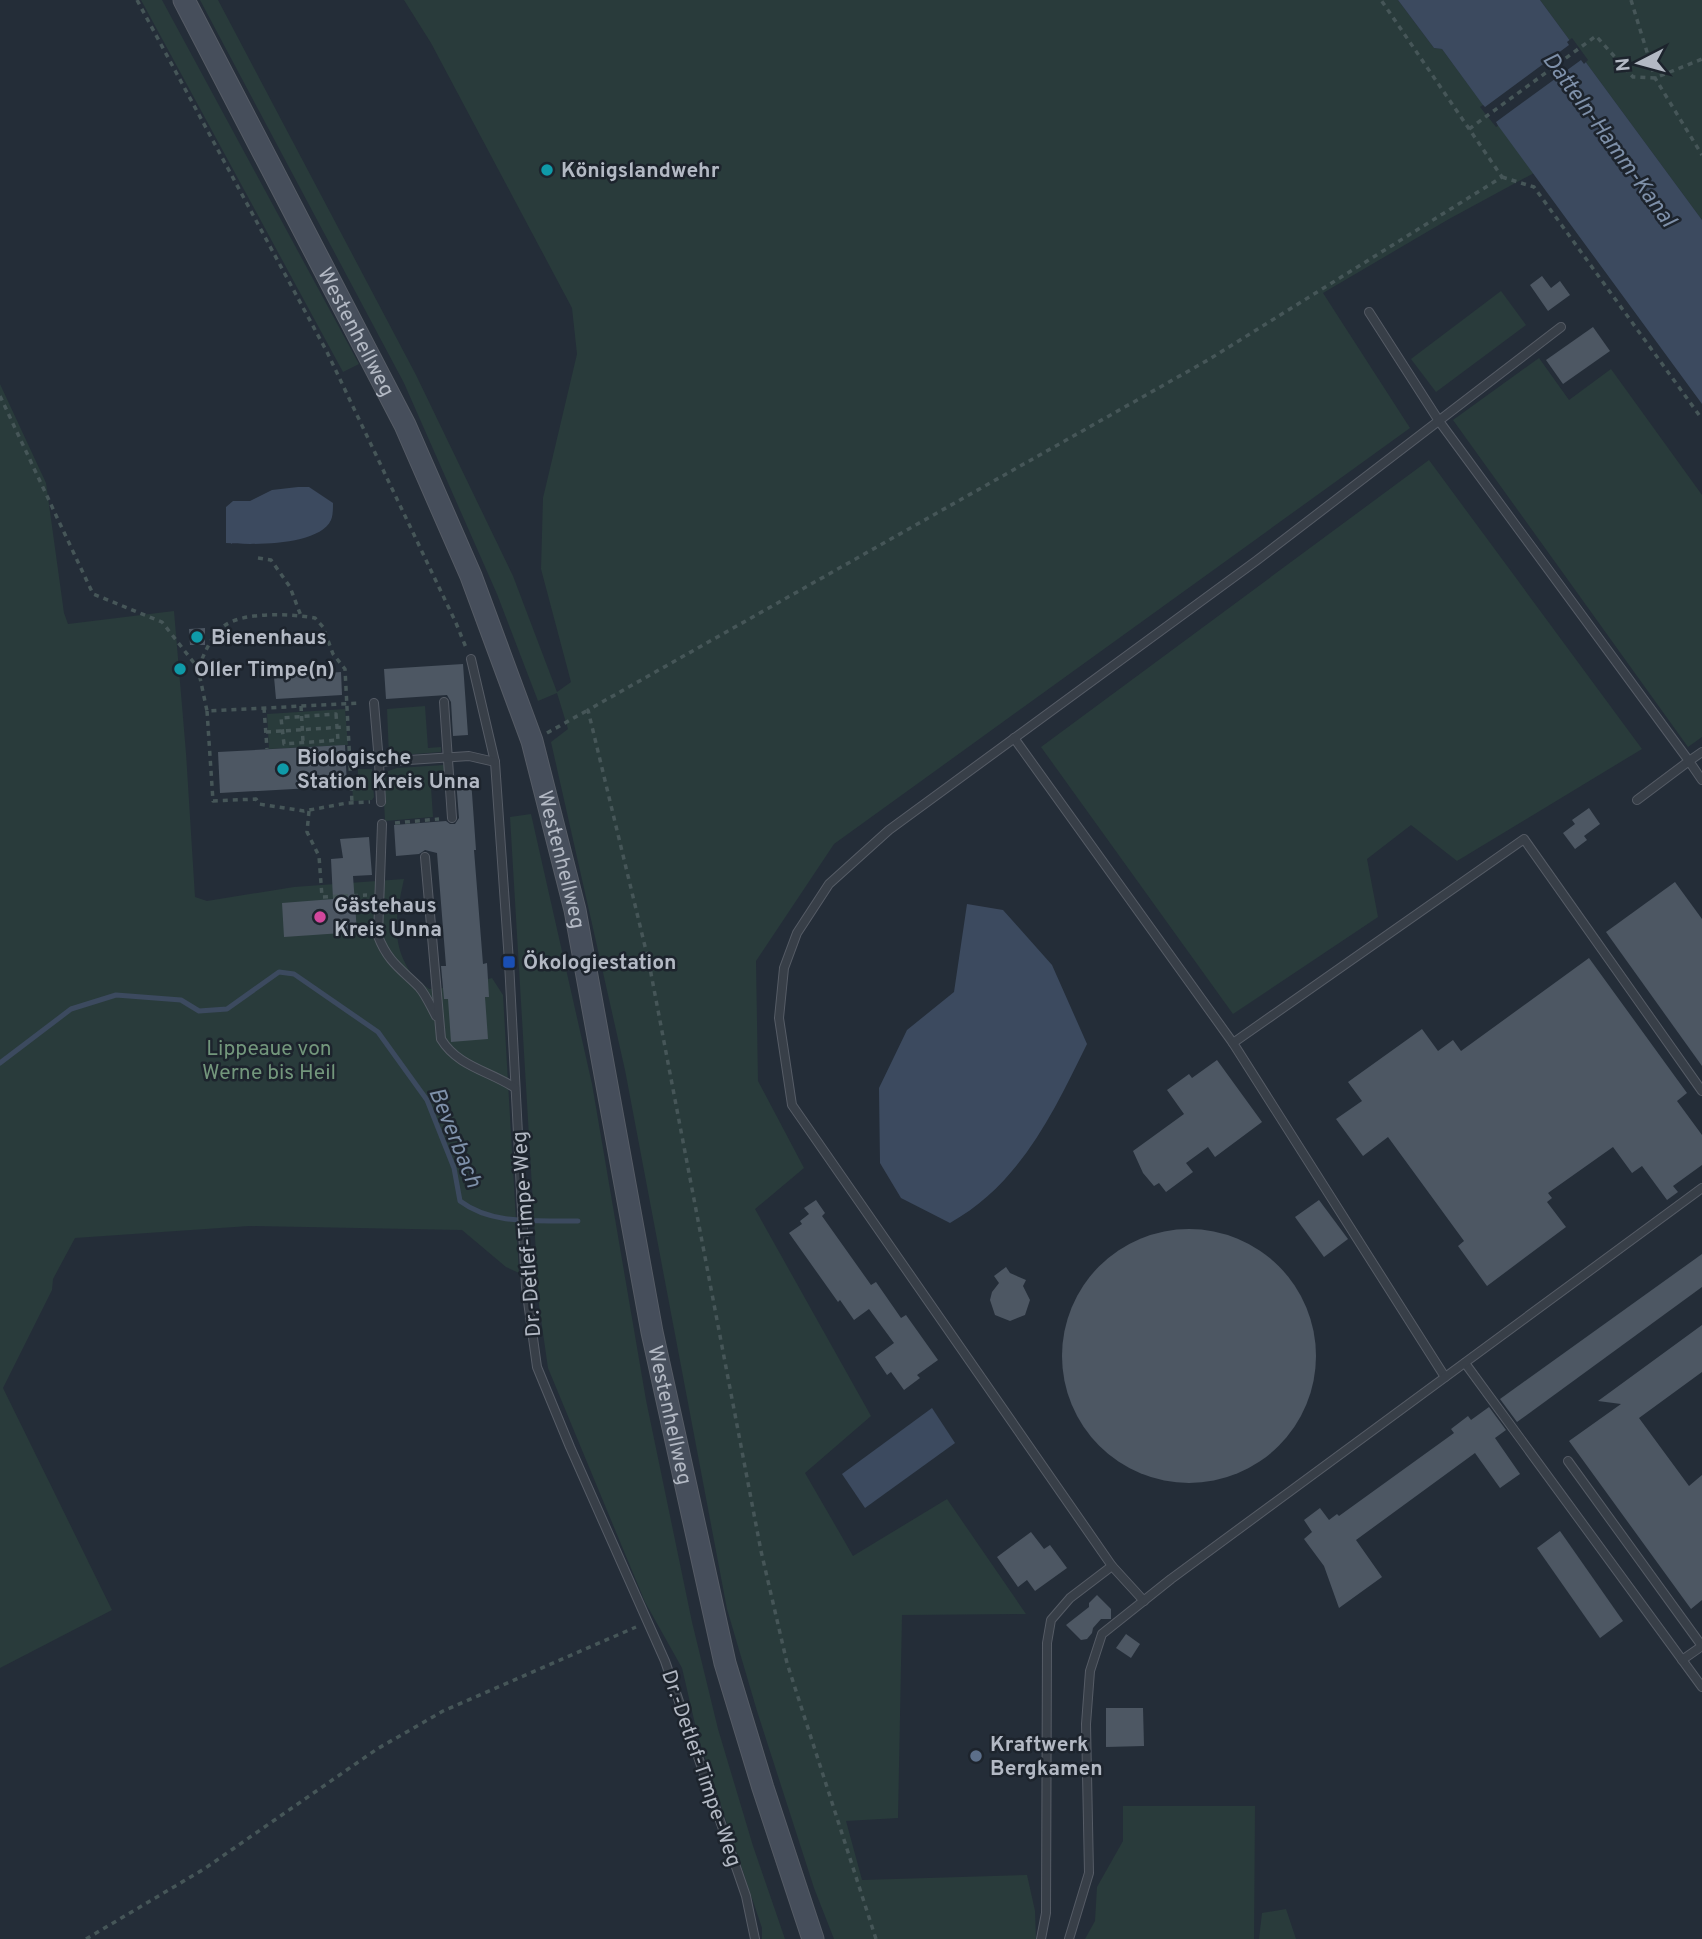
<svg xmlns="http://www.w3.org/2000/svg" width="1702" height="1939" font-family="Overpass,sans-serif">
<rect width="100%" height="100%" fill="#242d38"/>
<!-- green -->
<g fill="#293b3b">
<polygon points="141,0 162,0 359,364 343,372"/>
<polygon points="200,0 218,0 416,375 513,576 557,692 571,682 541,569 543,498 577,354 572,308 431,43 404,0 1398,0 1434,48 1442,49 1534,173 1449,219 1323,293 1410,428 834,844 756,961 758,1081 804,1168 755,1209 871,1416 805,1473 853,1556 947,1499 1026,1614 902,1615 898,1818 846,1821 862,1880 1027,1875 1035,1911 1036,1939 834,1939 814,1888 757,1711 727,1609 625,1070 551,742 568,729 557,693 538,701 497,594 404,383"/>
<polygon points="1540,0 1702,0 1702,220"/>
<polygon points="1501,291 1526,325 1436,392 1411,359"/>
<polygon points="1539,358 1569,400 1611,369 1702,495 1702,737 1688,747 1453,420"/>
<path d="M0,384l46,99 18,130 4,11 106,-13 12,142 9,144 12,4 87,-14 110,-8c-7,33 -14,60 5,91 4,7 13,13 20,19l29,-2 34,-9 11,17 16,278 -13,-6 -44,-37 -213,-4 -174,12 -22,41 -1,11 -49,98 109,222 -112,58z"/>
<polygon points="1429,460 1642,749 1457,861 1411,825 1367,859 1378,917 1233,1014 1041,747"/>
<polygon points="425,706 428,748 441,747 441,752 389,756 387,709"/>
<polygon points="345,709 348,745 269,749 267,714"/>
<polygon points="444,765 444,771 430,772 433,817 385,821 383,782 388,771 397,768"/>
<polygon points="358,769 372,769 374,797 372,800 353,801 352,781 358,774"/>
<polygon points="531,814 592,1084 646,1400 692,1622 718,1729 753,1846 785,1939 762,1939 762,1928 698,1737 682,1668 645,1602 548,1368 539,1305 510,817"/>
<polygon points="1123,1806 1255,1806 1254,1939 1085,1939 1095,1921 1097,1887 1123,1841"/>
<polygon points="1286,1909 1296,1939 1259,1939 1262,1913"/>
</g>
<!-- water -->
<g fill="#3c4a5f">
<polygon points="1398,0 1540,0 1702,220 1702,404 1442,49 1434,48"/>
<path d="M298,487h11l24,16c0,5 0,13 -2,17 -12,26 -80,25 -105,23v-36l7,-6h17l22,-11z"/>
<path d="M967,904l36,6 49,55 35,79c-34,69 -67,140 -137,179l-49,-25 -21,-35 -1,-75 28,-58 47,-38z"/>
<polygon points="932,1408 955,1443 865,1508 842,1474"/>
</g>
<!-- pier -->
<polygon fill="#242d38" points="1572,38 1588,60 1584,64 1581,60 1496,122 1498,126 1496,127 1480,107 1483,105 1485,107 1569,45 1567,42"/>
<g fill="none" stroke-linecap="round" stroke-linejoin="round">
<!-- stream -->
<path stroke="#3c4a5f" stroke-width="5" d="M0,1063l71,-54 45,-14 65,5 18,11 28,-2 52,-37 15,2 84,58 49,68 27,68 6,33c33,25 79,19 118,20"/>
</g>
<!-- building -->
<g fill="#4d5763">
<polygon points="1542,276 1551,288 1560,281 1570,295 1548,311 1530,285"/>
<polygon points="1593,327 1610,351 1563,384 1546,360"/>
<polygon points="205,628 205,645 190,645 189,629"/>
<polygon points="463,664 468,735 453,736 451,702 447,695 386,699 384,669"/>
<polygon points="341,672 342,695 276,699 274,677"/>
<polygon points="345,745 347,786 220,793 218,752"/>
<polygon points="471,779 476,850 474,850 483,964 487,963 489,997 485,997 488,1039 451,1042 448,999 444,999 441,966 446,966 437,853 425,850 419,854 396,856 394,825 446,821 450,824 455,824 459,818 456,780"/>
<polygon points="1589,808 1600,824 1584,836 1587,840 1575,849 1563,833 1575,824 1572,820"/>
<polygon points="369,837 372,875 353,876 357,932 284,937 282,903 333,899 331,859 343,858 340,839"/>
<polygon points="1675,882 1702,919 1702,1066 1606,932"/>
<polygon points="1589,958 1687,1093 1677,1101 1702,1135 1702,1165 1673,1186 1678,1192 1667,1200 1642,1166 1632,1173 1613,1147 1548,1193 1552,1198 1547,1202 1566,1227 1487,1286 1458,1246 1464,1241 1388,1137 1363,1156 1336,1119 1362,1101 1348,1082 1422,1029 1438,1051 1453,1040 1461,1051"/>
<polygon points="1217,1060 1262,1122 1215,1157 1208,1147 1186,1163 1193,1172 1166,1192 1159,1183 1154,1186 1143,1173 1133,1151 1184,1114 1167,1090 1189,1074 1192,1078"/>
<polygon points="816,1200 825,1213 822,1216 871,1285 876,1282 901,1318 906,1315 938,1360 917,1375 920,1378 904,1390 891,1372 887,1375 875,1357 894,1343 869,1309 854,1320 840,1300 838,1302 789,1233 802,1224 800,1221 809,1214 804,1208"/>
<polygon points="1319,1200 1348,1239 1324,1257 1295,1217"/>
<circle cx="1189" cy="1356" r="127"/>
<polygon points="1702,1254 1702,1287 1517,1422 1500,1399"/>
<polygon points="1006,1267 1010,1273 1026,1280 1023,1286 1030,1300 1025,1315 1010,1321 995,1315 990,1300 992,1292 999,1283 994,1276"/>
<polygon points="1702,1325 1702,1372 1639,1418 1689,1486 1702,1475 1702,1600 1691,1609 1569,1441 1621,1404 1598,1401"/>
<polygon points="1489,1407 1506,1430 1495,1438 1520,1474 1500,1488 1475,1453 1356,1540 1382,1577 1339,1608 1324,1566 1304,1539 1312,1532 1304,1520 1320,1508 1329,1520 1337,1514 1339,1516 1454,1433 1451,1429 1468,1416 1471,1420"/>
<polygon points="1560,1531 1623,1621 1600,1638 1537,1548"/>
<polygon points="1031,1532 1044,1549 1050,1545 1067,1568 1035,1591 1027,1580 1018,1587 997,1557"/>
<polygon points="1097,1595 1111,1609 1111,1619 1101,1619 1093,1628 1092,1633 1087,1639 1081,1640 1066,1625 1089,1607 1089,1603"/>
<polygon points="1126,1634 1140,1644 1131,1658 1116,1648"/>
<polygon points="1106,1708 1143,1708 1144,1746 1106,1747"/>
</g>
<g fill="none" stroke-linecap="round" stroke-linejoin="round">
<defs>
<g id="service">
<polyline points="1369,312 1439,421 1689,761 1637,800"/>
<polyline points="471,659 495,762 509,962 526,1287 537,1367 570,1447 665,1661 746,1896 755,1939"/>
<polyline points="444,702 452,818"/>
<polyline points="374,703 379,762"/>
<polyline points="1014,738 1233,1043"/>
<polyline points="1702,752 1689,761 1702,780"/>
<polyline points="381,802 379,762 469,756 495,762"/>
<path d="M382,824l-4,112c10,26 23,33 41,51 7,8 12,20 17,29"/>
<path d="M425,857l16,182c17,28 49,32 74,49"/>
<polyline points="1465,1363 1702,1687"/>
<polyline points="1445,1377 1233,1043 1524,839 1702,1091"/>
<polyline points="1568,1461 1702,1646"/>
<polyline points="1112,1566 792,1105 779,1018 784,968 797,933 829,884 889,830 1256,561 1561,327"/>
<polyline points="1682,1660 1702,1646"/>
<polyline points="1041,1939 1046,1913 1047,1643 1051,1620 1070,1598 1112,1566 1144,1601"/>
<polyline points="1069,1939 1089,1873 1086,1724 1090,1671 1102,1634 1171,1579 1702,1188"/>
</g>
<g id="secondary">
<path id="s1" d="M184,0l221,425 66,151 61,165 43,169 77,422 73,331 38,125 50,151"/>
</g>
</defs>
<!-- service casing -->
<use href="#service" stroke="#565c66" stroke-width="10"/>
<!-- secondary casing -->
<use href="#secondary" stroke="#565c66" stroke-width="23"/>
<!-- path -->
<g stroke="#465658" stroke-width="3.5" stroke-dasharray="5 5" stroke-linecap="butt">
<polyline points="137,0 327,352 456,623 467,650"/>
<polyline points="1631,0 1655,78 1702,155"/>
<polyline points="1469,129 1596,36 1633,77 1655,78 1702,59"/>
<polyline points="1502,177 1534,187 1702,419"/>
<polyline points="0,396 93,594 162,622 198,668 207,711 361,703"/>
<polyline points="258,558 271,560 290,587 301,616"/>
<path d="M198,668c7,-15 12,-31 26,-42 20,-15 68,-12 91,-8l8,9 10,27 12,15 7,134"/>
<polyline points="301,706 303,742"/>
<polyline points="264,708 267,749"/>
<polyline points="207,711 213,801 256,799 259,804 304,811 347,803 370,802"/>
<polygon points="336,714 338,740 284,744 281,718"/>
<polyline points="266,732 344,727"/>
<polyline points="547,733 588,710"/>
<polyline points="309,811 307,832 319,856 322,897 367,895"/>
<polyline points="395,823 439,819"/>
<polyline points="86,1939 204,1869 377,1749 443,1711 636,1627"/>
<polyline points="876,1939 787,1663 761,1551 649,963 588,710 1208,360 1502,177 1381,0"/>
</g>
<!-- service -->
<use href="#service" stroke="#383f48" stroke-width="8"/>
<!-- secondary -->
<use href="#secondary" stroke="#464e5b" stroke-width="21"/>
</g>
<!-- markers -->
<g fill="#0f9aa8" stroke="#1d242d" stroke-width="2.5">
<circle cx="547" cy="170" r="7"/>
<circle cx="197" cy="637" r="7"/>
<circle cx="180" cy="669" r="7"/>
<circle cx="283" cy="769" r="7"/>
</g>
<circle fill="#d1479c" stroke="#1d242d" stroke-width="2.5" cx="320" cy="917" r="7"/>
<rect fill="#1a4fb4" stroke="#1d242d" stroke-width="2.5" x="502" y="955" width="14" height="14" rx="3.5"/>
<circle fill="#5c6f8a" stroke="#1d242d" stroke-width="2.5" cx="976" cy="1756" r="7"/>
<g text-anchor="middle" stroke-width="5" stroke-linejoin="round" paint-order="stroke">
<!-- poi labels -->
<g font-size="21" font-weight="bold" fill="#b3b9c4" stroke="#1d242d" text-anchor="start">
<text x="561" y="177">Königslandwehr</text>
<text x="211" y="644">Bienenhaus</text>
<text x="194" y="676">Oller Timpe(n)</text>
<text x="297" y="764">Biologische<tspan x="297" dy="24">Station Kreis Unna</tspan></text>
<text x="334" y="912">Gästehaus<tspan x="334" dy="24">Kreis Unna</tspan></text>
<text x="523" y="969">Ökologiestation</text>
<text x="990" y="1751">Kraftwerk<tspan x="990" dy="24">Bergkamen</tspan></text>
</g>
<!-- street labels -->
<g font-size="21" fill="#b3b9c4" stroke="#1d242d">
<text dy="7" stroke="none"><textPath href="#s1" startOffset="374">Westenhellweg</textPath></text>
<text dy="7" stroke="none"><textPath href="#s1" startOffset="942">Westenhellweg</textPath></text>
<text transform="translate(526 1234) rotate(-94)" y="7">Dr.-Detlef-Timpe-Weg</text>
<text dy="7" stroke="none"><textPath href="#s1" startOffset="1508">Westenhellweg</textPath></text>
<text transform="translate(702 1768) rotate(71)" y="7">Dr.-Detlef-Timpe-Weg</text>
</g>
<!-- park labels -->
<g font-size="21" fill="#73977c" stroke="#1d242d">
<text x="269" y="1055">Lippeaue von<tspan x="269" dy="24">Werne bis Heil</tspan></text>
</g>
<!-- water labels -->
<g font-size="23" font-style="italic" fill="#7e90a9" stroke="#1d242d">
<text transform="translate(1610 139) rotate(54)" y="8">Datteln-Hamm-Kanal</text>
<text transform="translate(456 1137) rotate(68)" y="8">Beverbach</text>
</g>
</g>
<!-- north arrow -->
<g transform="translate(1639 63) rotate(264)" stroke="#1d242d" stroke-width="5" paint-order="stroke">
<path d="M0-5L12 26L0 18L-12 26Z" fill="#b3b9c4"/>
<text y="-10" font-size="19" font-weight="bold" text-anchor="middle" fill="#b3b9c4">N</text>
</g>
</svg>
